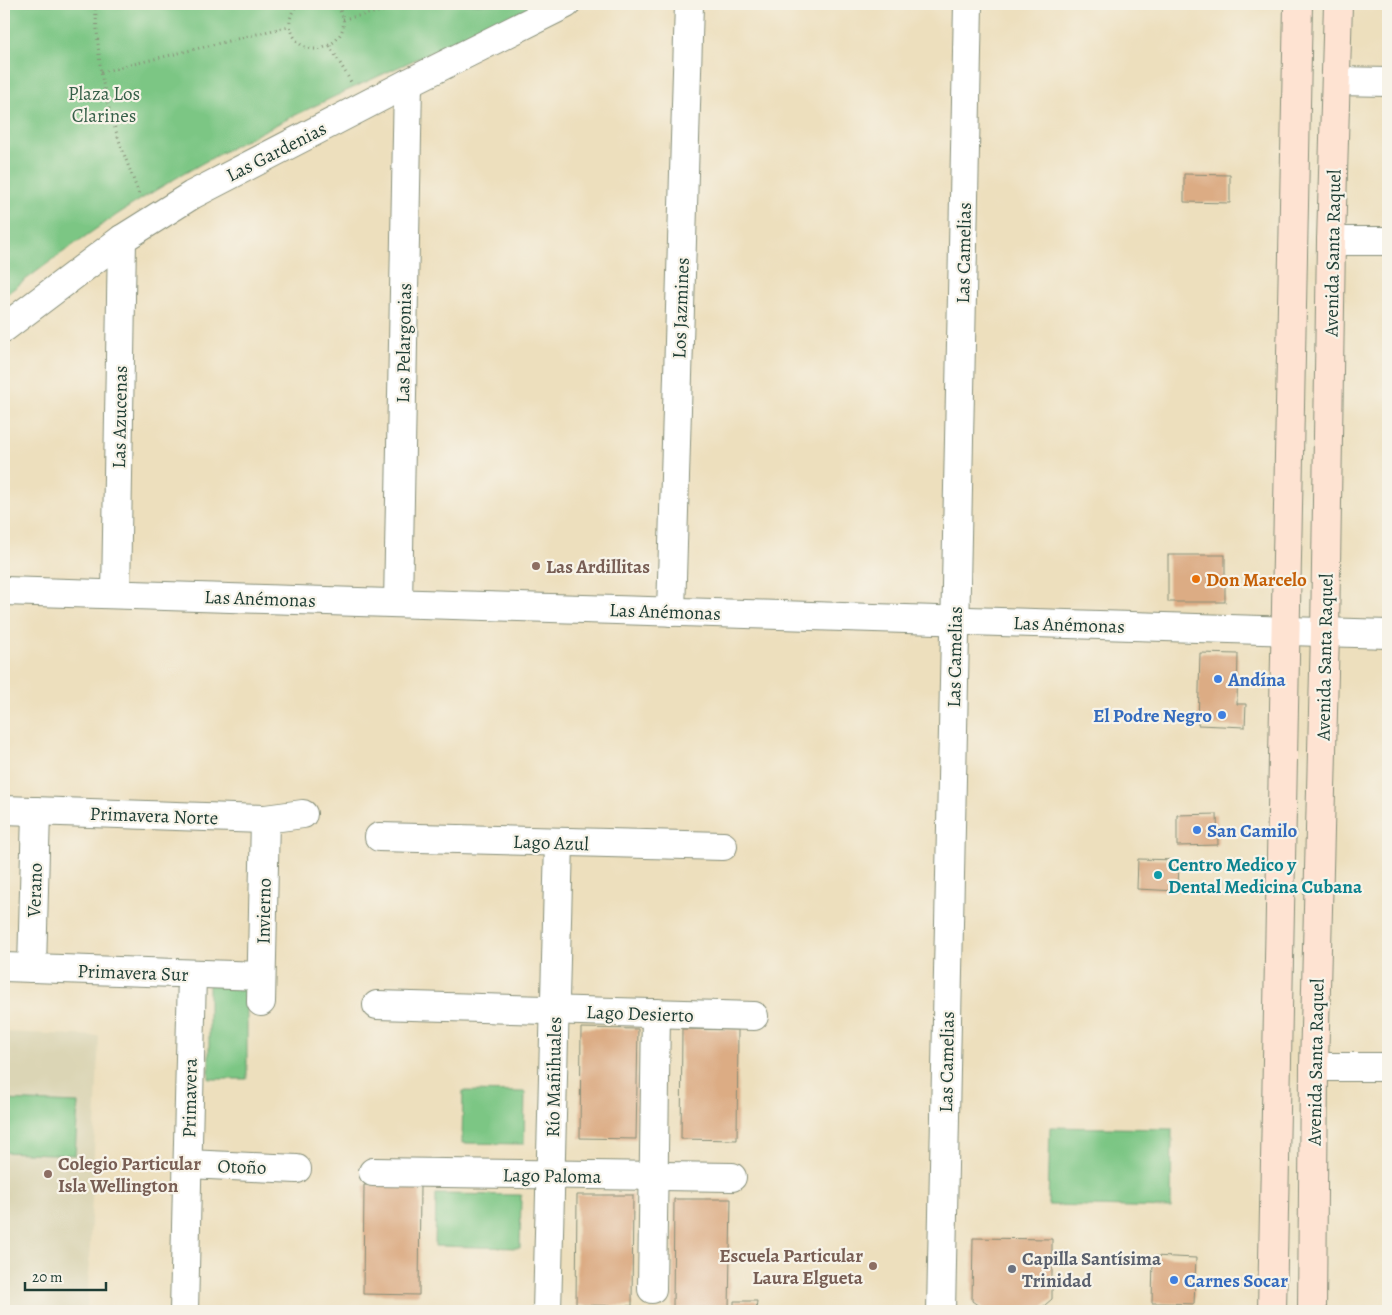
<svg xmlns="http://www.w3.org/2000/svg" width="1392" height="1315" font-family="Alegreya,serif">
<rect width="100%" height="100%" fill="#f7f3e8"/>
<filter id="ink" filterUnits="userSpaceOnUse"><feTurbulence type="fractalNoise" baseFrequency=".02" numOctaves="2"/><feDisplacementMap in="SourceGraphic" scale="10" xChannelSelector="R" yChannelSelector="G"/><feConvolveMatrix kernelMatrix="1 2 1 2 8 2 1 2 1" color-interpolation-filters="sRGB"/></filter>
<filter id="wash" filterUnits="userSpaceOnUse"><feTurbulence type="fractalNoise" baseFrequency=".0096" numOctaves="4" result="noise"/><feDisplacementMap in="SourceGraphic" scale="20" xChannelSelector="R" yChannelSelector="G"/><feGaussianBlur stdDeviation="1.12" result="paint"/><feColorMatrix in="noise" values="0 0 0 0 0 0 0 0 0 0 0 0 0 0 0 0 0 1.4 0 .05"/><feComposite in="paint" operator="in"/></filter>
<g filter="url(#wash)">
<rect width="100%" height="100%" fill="#eddfbd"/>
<!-- built -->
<polygon fill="#dbd5b5" points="4,1032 99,1036 87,1311 4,1311"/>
<!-- green -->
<g fill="#7cc684" stroke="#4e825c">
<path d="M4,4h533c-128,60 -260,113 -381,186 -53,32 -103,69 -152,106z"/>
<polygon points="247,980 247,1079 209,1079 209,981"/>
<polygon points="463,1091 525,1092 524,1144 462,1143"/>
<polygon points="4,1100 78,1103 75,1155 4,1152"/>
<polygon points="1050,1127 1172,1129 1171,1208 1048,1205"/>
<polygon points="436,1194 521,1195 520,1248 435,1246"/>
</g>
<g id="blocks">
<!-- building -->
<g fill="#dcac84">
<polygon points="1184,174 1230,175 1230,203 1184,202"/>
<rect x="1168" y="555" width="57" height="47"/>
<polygon points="1200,653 1238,654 1237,704 1246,704 1245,727 1198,725"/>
<polygon points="1217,814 1218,845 1177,846 1177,815"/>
<polygon points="1138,859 1179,860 1178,891 1137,889"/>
<polygon points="581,1028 638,1029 636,1139 580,1138"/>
<polygon points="682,1029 738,1030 737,1140 681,1139"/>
<polygon points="364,1185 420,1185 419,1295 363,1294"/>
<polygon points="577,1195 633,1195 632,1306 576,1305"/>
<polygon points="674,1199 731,1199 729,1309 673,1308"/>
<polygon points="973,1238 1052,1239 1052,1299 1038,1311 986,1311 972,1301"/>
<polygon points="1153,1256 1196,1258 1194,1304 1152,1303"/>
<polygon points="734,1301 757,1301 756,1311 734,1311"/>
</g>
</g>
</g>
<g filter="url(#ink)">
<use href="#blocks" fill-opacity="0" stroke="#868e78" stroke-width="1"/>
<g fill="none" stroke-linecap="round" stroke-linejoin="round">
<defs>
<g id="minor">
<polyline points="1336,81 1388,82"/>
<polyline points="1331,241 1388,241"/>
<polyline points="4,328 122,239 192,195 408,83 566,4"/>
<polyline points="4,591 1388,634"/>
<polyline points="116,594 122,239"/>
<polyline points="398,603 408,83"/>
<polyline points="671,612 689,4"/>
<polyline points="4,810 265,819 303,814"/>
<polyline points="379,837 723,846"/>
<polyline points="4,967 261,976"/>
<polyline points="32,968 36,811"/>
<polyline points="261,1002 265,819"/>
<polyline points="377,1005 754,1016"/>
<polyline points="1314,1067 1388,1067"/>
<polyline points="188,1164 297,1169"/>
<polyline points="373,1172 732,1177"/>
<polyline points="652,1289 656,1013"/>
<polyline points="184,1311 192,974"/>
<polyline points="547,1311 559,842"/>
<polyline points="941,1311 968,4"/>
</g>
<g id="secondary">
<polyline points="1272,1311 1298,4"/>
<polyline points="1312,1311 1314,1067 1325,632 1331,241 1338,4"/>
</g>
</defs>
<!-- minor casing -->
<use href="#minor" stroke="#868e78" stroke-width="30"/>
<!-- secondary casing -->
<use href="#secondary" stroke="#868e78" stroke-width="30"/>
<!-- path -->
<g stroke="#868e78" stroke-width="3" stroke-dasharray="1 4" stroke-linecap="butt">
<path d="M95,4c2,23 3,46 6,68 7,44 24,84 39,125"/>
<path d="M298,4c-6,6 -10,16 -7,25 12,43 75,8 44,-25"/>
<polyline points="343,19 418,4"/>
<polyline points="330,46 351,82"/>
<polyline points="101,72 290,26"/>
</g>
<!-- minor -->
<use href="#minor" stroke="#fff" stroke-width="28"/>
<!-- secondary -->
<use href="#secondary" stroke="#fee3d2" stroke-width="28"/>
</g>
</g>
<!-- markers -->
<g fill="#8d6e63" stroke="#f7f3e8" stroke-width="2">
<circle cx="536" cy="566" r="5"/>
<circle cx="48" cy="1174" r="5"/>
<circle cx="873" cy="1266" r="5"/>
</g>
<circle fill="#e8710a" stroke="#f7f3e8" stroke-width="2" cx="1196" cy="579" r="5"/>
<g fill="#3f7fe0" stroke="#f7f3e8" stroke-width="2">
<circle cx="1218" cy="679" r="5"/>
<circle cx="1222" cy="715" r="5"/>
<circle cx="1197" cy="830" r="5"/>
<circle cx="1174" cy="1280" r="5"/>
</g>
<circle fill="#0f9aa8" stroke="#f7f3e8" stroke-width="2" cx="1158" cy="875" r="5"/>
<circle fill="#6b7280" stroke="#f7f3e8" stroke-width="2" cx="1012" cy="1269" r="5"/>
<g text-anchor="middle" stroke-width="4.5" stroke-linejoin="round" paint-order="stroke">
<!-- park labels -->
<g font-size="19" fill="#365f48" stroke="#f7f3e8">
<text x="104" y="100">Plaza Los<tspan x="104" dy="22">Clarines</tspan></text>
</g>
<!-- street labels -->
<g font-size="19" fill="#1f3d34" stroke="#f7f3e8">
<text transform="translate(276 151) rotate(-27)" y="7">Las Gardenias</text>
<text transform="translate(963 253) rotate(-89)" y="7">Las Camelias</text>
<text transform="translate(1332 253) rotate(-89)" y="7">Avenida Santa Raquel</text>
<text transform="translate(680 308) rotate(-88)" y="7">Los Jazmines</text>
<text transform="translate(403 343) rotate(-89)" y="7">Las Pelargonias</text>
<text transform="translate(119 417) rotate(-89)" y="7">Las Azucenas</text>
<text transform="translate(260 598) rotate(2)" y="7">Las Anémonas</text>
<text transform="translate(665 611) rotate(2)" y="7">Las Anémonas</text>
<text transform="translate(1069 624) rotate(2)" y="7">Las Anémonas</text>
<text transform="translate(954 657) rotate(-89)" y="7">Las Camelias</text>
<text transform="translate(1324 657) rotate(-89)" y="7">Avenida Santa Raquel</text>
<text transform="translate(154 815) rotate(2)" y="7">Primavera Norte</text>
<text transform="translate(551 842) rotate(2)" y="7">Lago Azul</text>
<text transform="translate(34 890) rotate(-88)" y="7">Verano</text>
<text transform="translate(263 911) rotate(-89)" y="7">Invierno</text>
<text transform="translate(133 972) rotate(2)" y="7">Primavera Sur</text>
<text transform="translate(640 1013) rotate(2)" y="7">Lago Desierto</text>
<text transform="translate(946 1062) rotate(-89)" y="7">Las Camelias</text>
<text transform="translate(1315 1062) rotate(-89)" y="7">Avenida Santa Raquel</text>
<text transform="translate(553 1077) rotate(-89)" y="7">Río Mañihuales</text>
<text transform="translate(189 1098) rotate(-89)" y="7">Primavera</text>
<text transform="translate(242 1166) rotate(2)" y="7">Otoño</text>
<text transform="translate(552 1175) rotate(1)" y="7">Lago Paloma</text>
</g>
<!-- education labels -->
<g font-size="19" font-weight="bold" fill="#785e54" stroke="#f7f3e8" text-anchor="start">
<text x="546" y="573">Las Ardillitas</text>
<text x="58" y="1170">Colegio Particular<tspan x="58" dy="22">Isla Wellington</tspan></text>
<text x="863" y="1262" text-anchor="end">Escuela Particular<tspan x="863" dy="22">Laura Elgueta</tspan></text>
</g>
<!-- food labels -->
<g font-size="19" font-weight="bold" fill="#c56008" stroke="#f7f3e8" text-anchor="start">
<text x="1206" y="586">Don Marcelo</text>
</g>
<!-- shop labels -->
<g font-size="19" font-weight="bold" fill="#366cbe" stroke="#f7f3e8" text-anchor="start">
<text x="1228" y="686">Andína</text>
<text x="1212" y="722" text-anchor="end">El Podre Negro</text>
<text x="1207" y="837">San Camilo</text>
<text x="1184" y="1287">Carnes Socar</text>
</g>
<!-- culture labels -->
<g font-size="19" font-weight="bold" fill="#0d838f" stroke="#f7f3e8" text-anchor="start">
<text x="1168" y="871">Centro Medico y<tspan x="1168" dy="22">Dental Medicina Cubana</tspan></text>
</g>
<!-- worship labels -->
<g font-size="19" font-weight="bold" fill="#5b616d" stroke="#f7f3e8" text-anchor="start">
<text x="1022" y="1265">Capilla Santísima<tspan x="1022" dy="22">Trinidad</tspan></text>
</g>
</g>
<!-- margin -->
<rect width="1392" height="1315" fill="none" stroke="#f7f3e8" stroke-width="20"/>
<!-- scale -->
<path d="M25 1282v8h81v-8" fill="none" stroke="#1f3d34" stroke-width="2.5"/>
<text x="32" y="1282" font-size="15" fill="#1f3d34" stroke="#f7f3e8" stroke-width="4" paint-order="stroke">20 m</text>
</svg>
